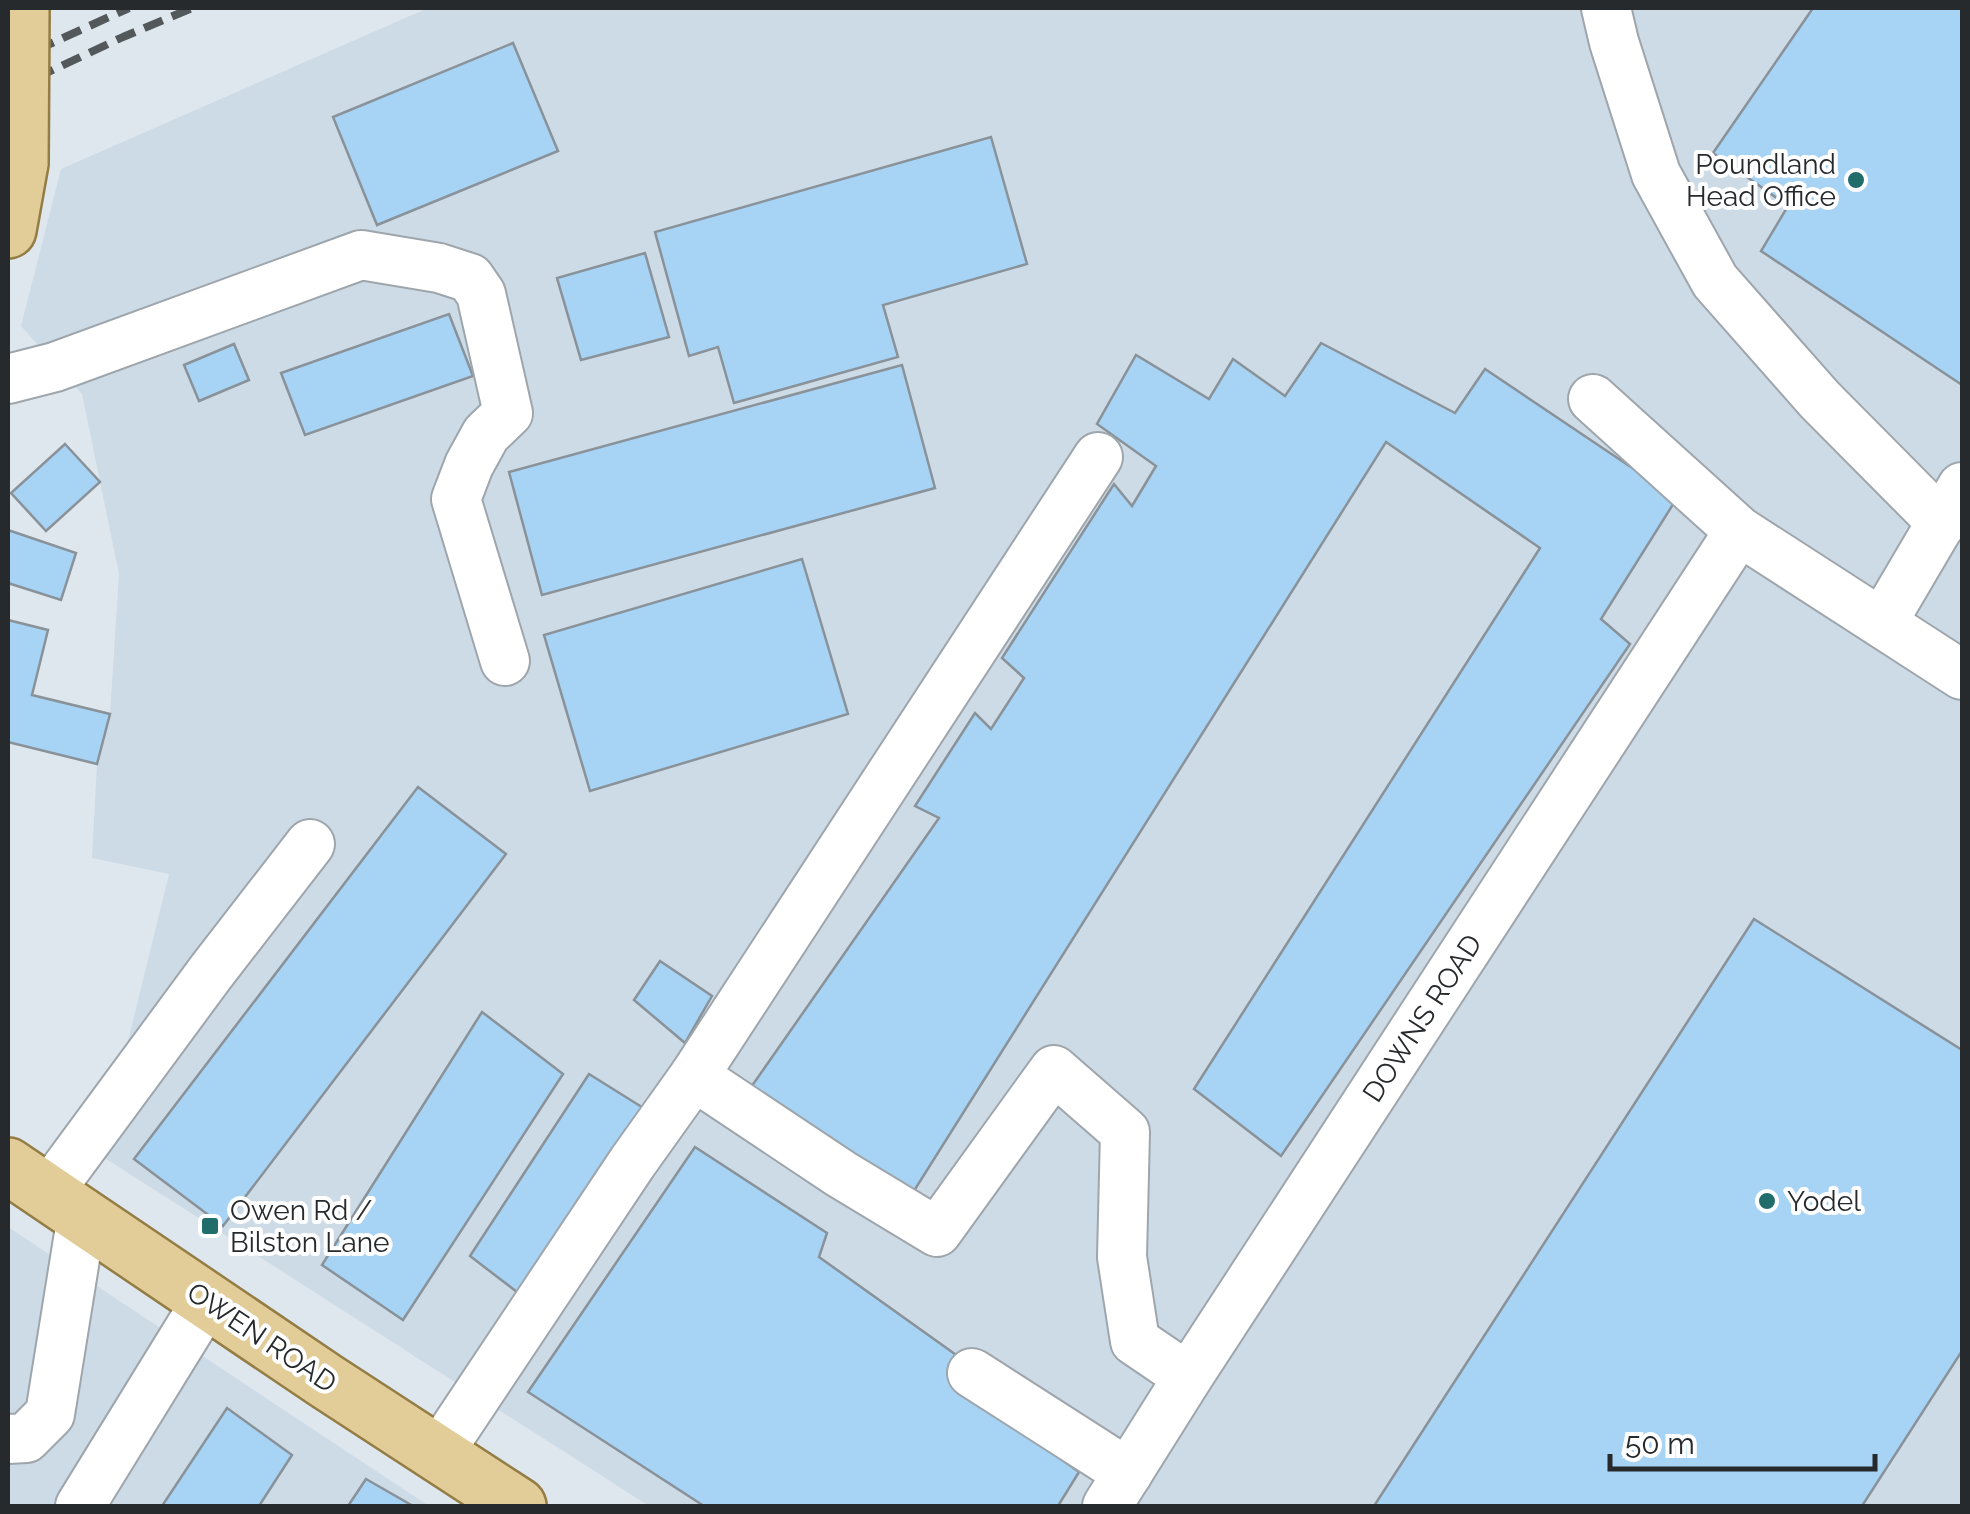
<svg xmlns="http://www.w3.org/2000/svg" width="1970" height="1514" font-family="Raleway,sans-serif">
<rect width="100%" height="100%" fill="#dee7ee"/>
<!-- built -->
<g fill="#cddbe7">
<polygon points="428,8 1962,8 1962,1506 649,1506 100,1155 169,874 92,858 97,764 110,714 119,574 82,394 21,326 61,169"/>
<polygon points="8,1227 429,1506 8,1506"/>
</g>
<!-- building -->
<g fill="#a7d3f5" stroke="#8a9299" stroke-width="2.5">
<polygon points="1813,8 1962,8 1962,385 1761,251 1788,206 1713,153"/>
<polygon points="513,43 558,151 377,225 333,117"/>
<polygon points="991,137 1027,264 883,305 898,357 734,403 718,347 689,356 655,232"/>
<polygon points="645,253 669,337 581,360 557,278"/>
<polygon points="449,314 473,376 305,435 281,373"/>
<polygon points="1321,343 1455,413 1485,369 1677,498 1601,619 1630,644 1281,1156 1194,1089 1540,548 1386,442 912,1194 747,1093 939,818 915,806 975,713 991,729 1024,678 1002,658 1114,484 1132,506 1156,466 1097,424 1136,355 1209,399 1233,359 1285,396"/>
<polygon points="234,344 249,380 199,401 184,365"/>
<polygon points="902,365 935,488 542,595 509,472"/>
<polygon points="65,444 100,482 46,531 11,493"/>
<polygon points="8,530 76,553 61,600 8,583"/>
<polygon points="802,559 848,714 590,791 544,635"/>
<polygon points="8,620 48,630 32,695 110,714 97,764 8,742"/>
<polygon points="418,787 506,854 223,1226 134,1159"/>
<polygon points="1754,919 1962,1050 1962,1351 1862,1506 1374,1506"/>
<polygon points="660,961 712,996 685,1043 634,1000"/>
<polygon points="482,1012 563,1074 403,1320 322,1265"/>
<polygon points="589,1074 661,1119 534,1305 470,1256"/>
<polygon points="695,1147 827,1233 819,1257 966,1362 957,1384 1079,1472 1058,1506 704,1506 528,1392"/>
<polygon points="227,1408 292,1455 259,1506 162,1506"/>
<polygon points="366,1479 413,1506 348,1506"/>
</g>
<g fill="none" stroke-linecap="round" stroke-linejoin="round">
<defs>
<g id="minor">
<polyline points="1606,8 1614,42 1656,174 1715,281 1820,400 1942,523"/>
<polyline points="8,379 55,367 361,255 439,268 470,278 481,294 508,413 486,434 469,465 456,499 505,661"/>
<polyline points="1593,399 1739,531 1962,675"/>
<polyline points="1882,623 1962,487"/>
<polyline points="694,1076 1098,457"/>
<polyline points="48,1193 211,972 310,844"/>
<polyline points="972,1373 1128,1473"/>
<polyline points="8,1439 26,1438 50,1414 82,1215"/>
<polyline points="438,1454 632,1163 694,1076 841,1174 937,1232 1054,1070 1125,1132 1122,1257 1135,1341 1188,1377"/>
<polyline points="80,1506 207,1300"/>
<polyline points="1107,1506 1188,1377 1739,531"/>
</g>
<g id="major">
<polyline points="8,230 20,163"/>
<polyline points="8,1166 326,1381 518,1506"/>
</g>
</defs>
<!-- minor casing -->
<use href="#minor" stroke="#9ea6ac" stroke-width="52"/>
<!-- major casing -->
<use href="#major" stroke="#947d45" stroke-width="60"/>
<!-- minor -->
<use href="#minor" stroke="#fff" stroke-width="48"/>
<!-- major -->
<use href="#major" stroke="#e2cc98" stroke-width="55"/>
<!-- rail -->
<g stroke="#53585b" stroke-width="8" stroke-dasharray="20 10" stroke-linecap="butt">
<polyline points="8,63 129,8"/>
<polyline points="8,91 123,37 192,8"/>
</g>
<defs>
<polyline id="major-bridge" points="20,163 21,8"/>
</defs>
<!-- major-bridge casing -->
<use href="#major-bridge" stroke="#947d45" stroke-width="60" stroke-linecap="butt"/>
<!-- major-bridge -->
<use href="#major-bridge" stroke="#e2cc98" stroke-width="55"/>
</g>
<!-- markers -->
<g fill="#216d6c" stroke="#fff" stroke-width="4">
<circle cx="1856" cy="180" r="10"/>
<circle cx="1767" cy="1201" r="10"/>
<rect x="200" y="1216" width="20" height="20" rx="5"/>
</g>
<g text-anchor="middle" stroke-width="8" stroke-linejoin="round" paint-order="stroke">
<!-- poi labels -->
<g font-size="28" fill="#272a2c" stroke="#fff" text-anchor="start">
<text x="1836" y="174" text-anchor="end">Poundland<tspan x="1836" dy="32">Head Office</tspan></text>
<text x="1787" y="1211">Yodel</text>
<text x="230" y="1220">Owen Rd /<tspan x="230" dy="32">Bilston Lane</tspan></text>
</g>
<!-- street labels -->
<g font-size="28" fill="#272a2c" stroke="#fff">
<text transform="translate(1422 1018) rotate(-57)" y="10">DOWNS ROAD</text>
<text transform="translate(262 1337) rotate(34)" y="10">OWEN ROAD</text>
</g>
</g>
<!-- border -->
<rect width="1970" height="1514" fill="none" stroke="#272a2c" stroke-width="20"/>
<!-- scale -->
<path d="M1610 1454v15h265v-15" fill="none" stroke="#272a2c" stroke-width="5"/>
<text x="1625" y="1454" font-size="30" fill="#272a2c" stroke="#ffffff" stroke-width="8" paint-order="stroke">50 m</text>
</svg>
